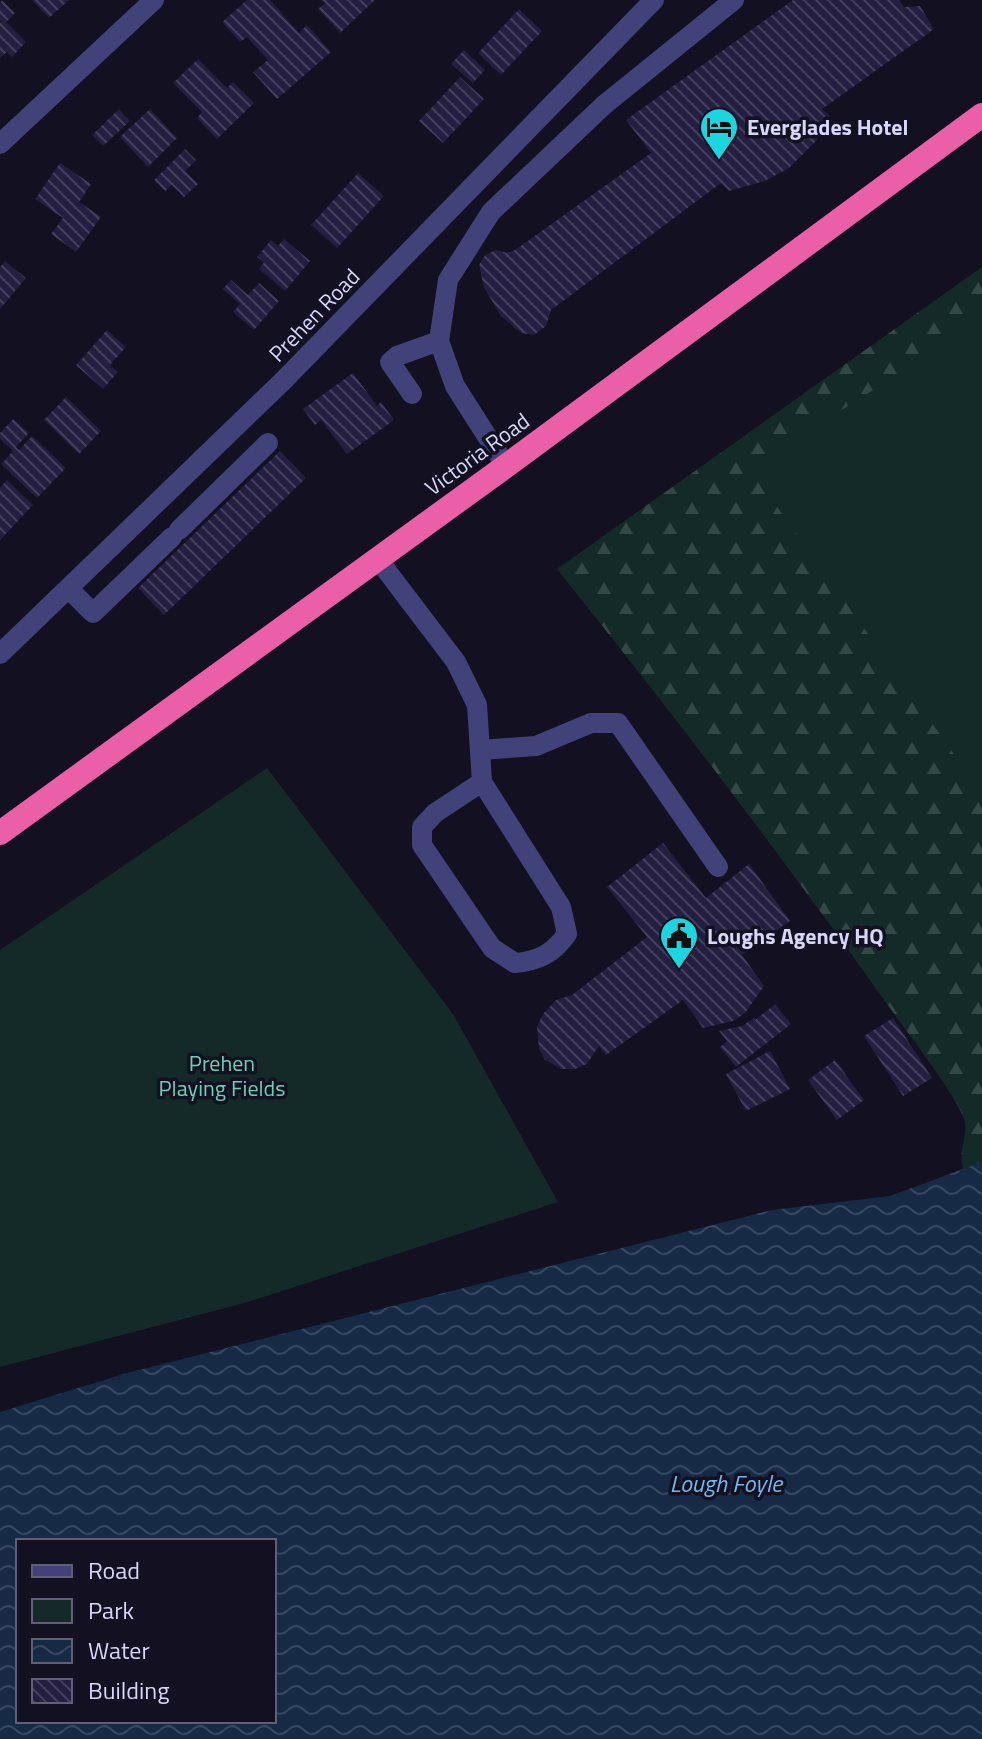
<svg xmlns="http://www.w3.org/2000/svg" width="982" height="1739" font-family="'Titillium Web',sans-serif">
<defs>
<pattern id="forest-firs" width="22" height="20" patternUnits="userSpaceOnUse" patternTransform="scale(2)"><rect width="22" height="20" fill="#142a28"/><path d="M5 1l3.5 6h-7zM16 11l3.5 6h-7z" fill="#354848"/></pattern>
<pattern id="water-waves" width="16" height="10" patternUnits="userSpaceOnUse" patternTransform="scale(2)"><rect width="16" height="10" fill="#162a46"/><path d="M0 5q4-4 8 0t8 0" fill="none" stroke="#374862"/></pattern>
<pattern id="building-back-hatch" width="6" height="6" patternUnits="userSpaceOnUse" patternTransform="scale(2)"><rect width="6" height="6" fill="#241f40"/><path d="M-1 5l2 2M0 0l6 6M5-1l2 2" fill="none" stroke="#433f5c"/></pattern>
</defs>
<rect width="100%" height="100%" fill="#121021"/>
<!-- forest -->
<path fill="url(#forest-firs)" d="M982,267v895l-19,7c-5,-17 4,-31 2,-47 -2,-17 -57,-89 -70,-107 -108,-152 -221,-300 -338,-446z"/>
<!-- park -->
<g fill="#142a28">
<polygon points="982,320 982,793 750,469"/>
<polygon points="267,768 453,1014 558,1202 248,1302 0,1367 0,950"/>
</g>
<!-- water -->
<path fill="url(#water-waves)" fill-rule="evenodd" d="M982,1162v577h-982v-327l127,-39 645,-163 118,-14zM18,1541h256v180h-256z"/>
<!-- building -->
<g fill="url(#building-back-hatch)">
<polygon points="2,0 15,13 6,22 26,42 12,57 7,52 0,58 0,3"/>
<polygon points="32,0 69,0 49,18"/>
<polygon points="247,0 270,0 299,33 307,25 331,52 277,99 253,72 268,60 247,37 240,42 222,22"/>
<polygon points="321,0 375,0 340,33 318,9 325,3"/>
<polygon points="793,0 899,0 904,7 920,6 934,29 822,109 831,117 819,138 789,168 765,181 729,191 721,183 551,310 546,326 534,335 521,333 501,316 484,287 479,265 485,255 496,250 507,253 515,250 651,153 626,120"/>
<polygon points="519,9 542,31 501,75 478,53"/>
<polygon points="464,50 485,70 473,83 451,64"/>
<polygon points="198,59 227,88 233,82 254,103 217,139 197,118 202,112 173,83"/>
<polygon points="460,77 484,99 443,143 419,121"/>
<polygon points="119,109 130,121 103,146 92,135"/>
<polygon points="150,109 177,138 148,167 120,137"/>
<polygon points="185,149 196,160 185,171 198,184 184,197 172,185 165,191 154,180"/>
<polygon points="60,163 91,184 79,202 101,217 76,252 51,234 63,218 35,199"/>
<polygon points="358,173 384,196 337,248 311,225"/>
<polygon points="284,239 310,261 285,291 259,269 264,262 257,257 271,240 278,246"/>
<polygon points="5,261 26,278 0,309 0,267"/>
<polygon points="231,280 248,295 259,283 279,301 254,330 233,312 240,304 223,289"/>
<polygon points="107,330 126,347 110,365 118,372 103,389 76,365"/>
<polygon points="353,373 377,406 381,402 394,420 347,454 321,420 315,425 303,409"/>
<polygon points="66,397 101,431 79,454 44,420"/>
<polygon points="13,419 29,433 16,447 19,450 32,436 66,468 37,498 1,464 13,451 0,439 0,433"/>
<polygon points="280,451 306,478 164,615 138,588"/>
<polygon points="7,480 33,505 0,540 0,488"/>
<polygon points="663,843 706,898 749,864 790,921 742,955 764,986 745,1013 733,1021 703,1028 683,1000 606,1055 599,1046 587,1064 575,1069 562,1069 545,1060 539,1049 537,1027 543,1014 556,1000 572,995 647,937 607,887"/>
<polygon points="775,1004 791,1024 736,1067 720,1047 727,1041 719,1031 742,1026 754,1018 755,1020"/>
<polygon points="893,1018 932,1078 903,1096 864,1036"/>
<polygon points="770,1051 790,1089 746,1111 726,1074"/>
<polygon points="835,1060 864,1100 837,1120 808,1080"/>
</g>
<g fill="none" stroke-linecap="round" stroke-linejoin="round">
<!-- minor -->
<g stroke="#41427a" stroke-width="20">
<polyline points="0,144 154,0"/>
<polyline points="412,394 390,362 397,356 439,341"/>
<polyline points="506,466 455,386 439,341 448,280 491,212 604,105 734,0"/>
<polyline points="179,530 268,443"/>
<path d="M377,558l79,104 21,43 5,77 79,125 6,27c-14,20 -29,27 -52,29l-23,-15 -70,-103v-18l13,-14 47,-31"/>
<polyline points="70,590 93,613 172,537"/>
<polyline points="0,654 284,380 654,0"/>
<polyline points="481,750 536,746 591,723 618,723 718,867"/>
</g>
<!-- highway -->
<polyline stroke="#eb5fa9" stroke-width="24" points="0,833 506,466 982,115"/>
</g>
<!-- icons -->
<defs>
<symbol id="hotel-pin" viewBox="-11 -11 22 30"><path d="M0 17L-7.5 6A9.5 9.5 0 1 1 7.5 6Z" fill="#1cd5df" stroke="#121021"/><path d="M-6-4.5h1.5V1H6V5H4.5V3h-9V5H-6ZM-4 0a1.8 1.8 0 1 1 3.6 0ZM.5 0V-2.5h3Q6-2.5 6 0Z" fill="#111"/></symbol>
<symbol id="civic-pin" viewBox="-11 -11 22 30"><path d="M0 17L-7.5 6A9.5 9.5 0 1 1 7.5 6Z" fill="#1cd5df" stroke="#121021"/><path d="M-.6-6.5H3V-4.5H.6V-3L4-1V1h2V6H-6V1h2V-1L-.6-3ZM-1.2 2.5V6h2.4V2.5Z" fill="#111"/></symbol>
</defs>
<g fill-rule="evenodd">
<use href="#hotel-pin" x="697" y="105" width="44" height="60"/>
<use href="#civic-pin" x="657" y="914" width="44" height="60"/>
</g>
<g text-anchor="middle" stroke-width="7" stroke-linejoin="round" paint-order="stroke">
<!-- poi labels -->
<g font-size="22" font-weight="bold" fill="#d8d6fa" stroke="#121021" text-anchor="start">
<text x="747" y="135">Everglades Hotel</text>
<text x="707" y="944">Loughs Agency HQ</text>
</g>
<!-- street labels -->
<g font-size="22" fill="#d8d6fa" stroke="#121021">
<text transform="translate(314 315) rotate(-46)" y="8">Prehen Road</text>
<text transform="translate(477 454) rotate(-36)" y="8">Victoria Road</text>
</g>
<!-- park labels -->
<g font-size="22" fill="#6bd1b2" stroke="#121021">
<text x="222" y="1071">Prehen<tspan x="222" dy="25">Playing Fields</tspan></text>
</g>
<!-- water labels -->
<g font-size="24" font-style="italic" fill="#70b9ed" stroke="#121021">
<text x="726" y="1492">Lough Foyle</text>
</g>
</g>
<!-- legend -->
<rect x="16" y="1539" width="260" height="184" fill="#121021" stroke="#615f78" stroke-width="2"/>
<rect x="32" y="1565" width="40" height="12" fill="#41427a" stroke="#615f78" stroke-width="2"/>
<text x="88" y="1579" font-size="24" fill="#d8d6fa">Road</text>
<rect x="32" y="1599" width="40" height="24" fill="#142a28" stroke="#615f78" stroke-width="2"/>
<text x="88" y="1619" font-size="24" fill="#d8d6fa">Park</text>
<rect x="32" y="1639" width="40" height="24" fill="url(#water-waves)" stroke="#615f78" stroke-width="2"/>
<text x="88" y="1659" font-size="24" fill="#d8d6fa">Water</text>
<rect x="32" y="1679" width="40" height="24" fill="url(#building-back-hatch)" stroke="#615f78" stroke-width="2"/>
<text x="88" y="1699" font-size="24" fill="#d8d6fa">Building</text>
</svg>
